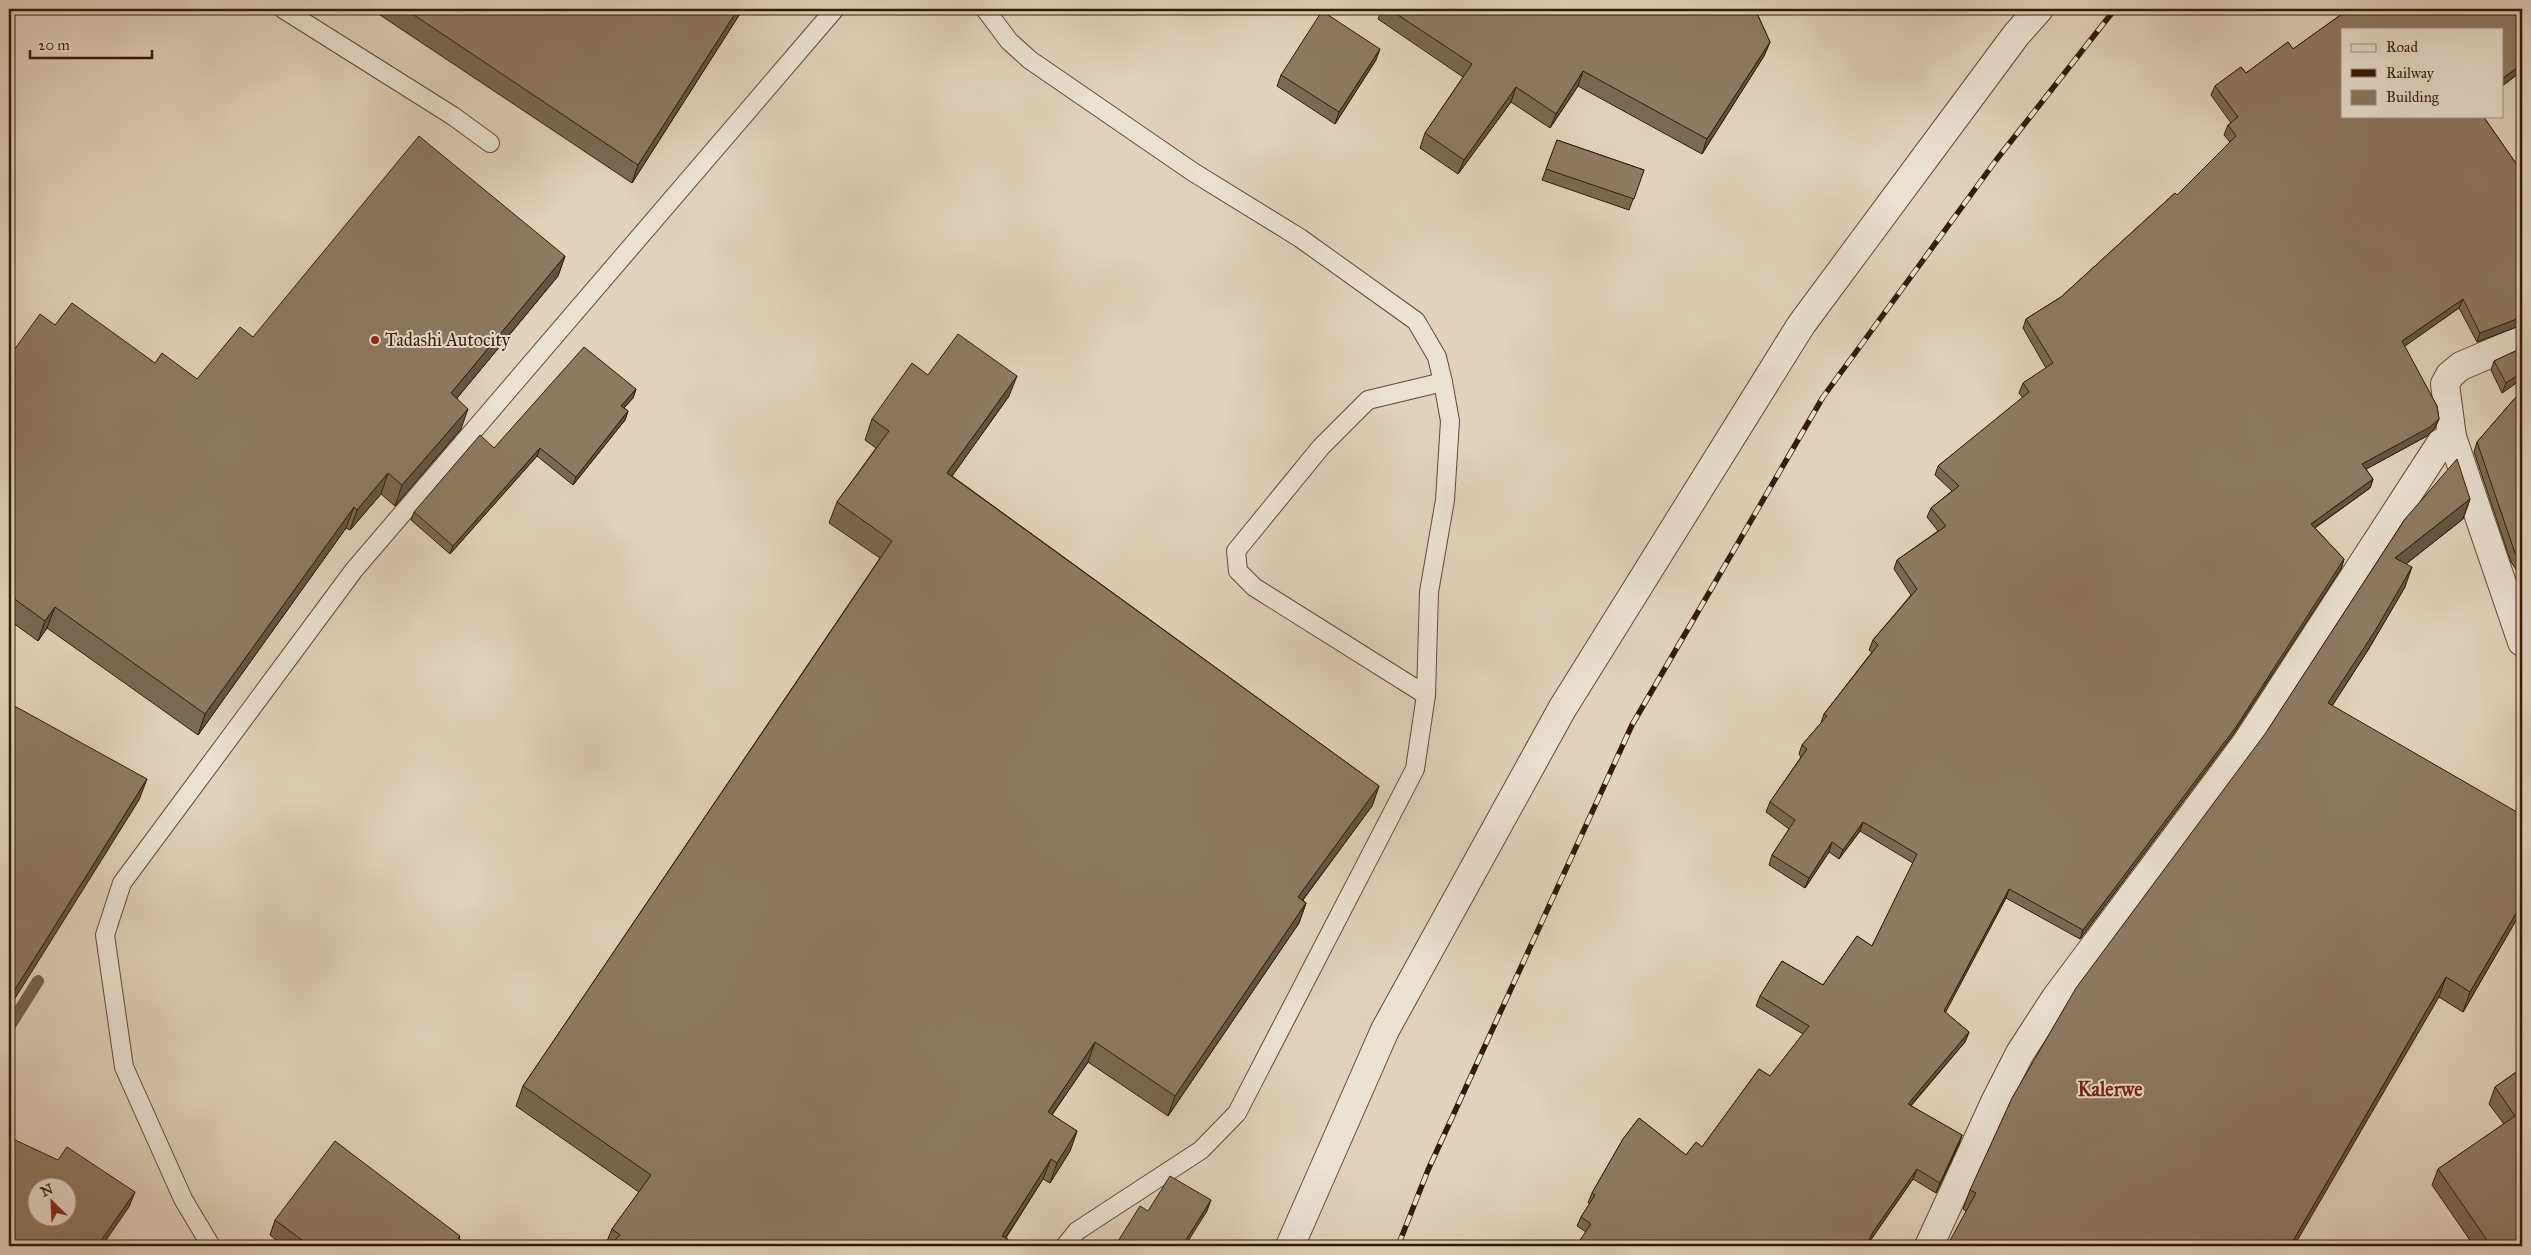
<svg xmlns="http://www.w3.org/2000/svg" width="2531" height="1255" font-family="'IM FELL Great Primer',serif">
<rect width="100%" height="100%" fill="#e2d2bc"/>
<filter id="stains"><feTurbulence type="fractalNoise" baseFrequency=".004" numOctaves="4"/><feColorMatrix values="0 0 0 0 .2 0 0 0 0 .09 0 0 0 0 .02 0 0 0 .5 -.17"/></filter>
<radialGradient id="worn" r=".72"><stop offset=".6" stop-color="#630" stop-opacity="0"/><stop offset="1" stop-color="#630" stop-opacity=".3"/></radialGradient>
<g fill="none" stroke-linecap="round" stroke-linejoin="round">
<!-- stream -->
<polyline stroke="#79644a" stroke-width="12" points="9,1027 38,981"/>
<defs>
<g id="lane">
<polyline points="283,9 453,116 490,143"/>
<polyline points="985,9 1009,41 1030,60 1193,172 1300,238 1416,321 1437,357 1443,382 1450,421 1445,500 1429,592 1426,695 1415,769 1237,1113 1201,1150 1077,1231 1065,1246"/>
<polyline points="1426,695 1254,587 1238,571 1236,551 1321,447 1368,400 1443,382"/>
<polyline points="211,1246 183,1199 124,1067 105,935 122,883 354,570 835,9"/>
</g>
<g id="street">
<polyline points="2522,340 2461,366 2450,375 2445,384 2452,437 2522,642"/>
<polyline points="1290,1246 1385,1030 1562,709 1801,325 2016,35 2039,9"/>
<polyline points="1929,1246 1996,1100 2020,1053 2055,999 2245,745 2441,443 2452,437"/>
</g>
</defs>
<!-- lane casing -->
<use href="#lane" stroke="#60492f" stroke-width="20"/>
<!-- street casing -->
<use href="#street" stroke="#60492f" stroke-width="30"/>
<!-- lane -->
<use href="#lane" stroke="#ece2d3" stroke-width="18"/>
<!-- street -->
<use href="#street" stroke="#ece2d3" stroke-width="28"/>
<defs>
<polyline id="rail" points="1398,1246 1428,1170 1632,725 1823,397 1997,159 2115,9"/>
</defs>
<!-- rail casing -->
<use href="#rail" stroke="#341b00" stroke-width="5.5"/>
<!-- rail -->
<use href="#rail" stroke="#ece2d3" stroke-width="4" stroke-dasharray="11" stroke-linecap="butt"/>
</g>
<!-- wall -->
<g fill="#7a6954" stroke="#341b00">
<polygon points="371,9 743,9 632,183"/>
<polygon points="1382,9 1755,9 1770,42 1764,56 1702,154 1578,86 1550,128 1511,102 1458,174 1420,148 1425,133 1463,77 1378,19"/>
<polygon points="2349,9 2522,9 2522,71 2502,86 2502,29 2342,29 2342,116 2483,116 2522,172 2522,325 2477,342 2459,308 2404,346 2437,406 2439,419 2435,428 2427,436 2366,469 2373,479 2370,488 2315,528 2344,559 2341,569 2232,736 2080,939 2006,898 1945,1012 1969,1032 1965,1042 1911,1106 1962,1135 1959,1144 1936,1193 1913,1179 1870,1241 1867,1246 1576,1246 1586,1232 1577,1226 1581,1217 1590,1203 1588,1203 1592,1193 1623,1139 1639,1118 1686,1155 1696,1142 1702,1147 1759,1069 1770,1076 1803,1034 1756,1006 1760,996 1782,961 1823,985 1857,936 1872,946 1913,863 1860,831 1839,859 1829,852 1805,888 1769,865 1772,855 1789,829 1766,812 1770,802 1801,757 1799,754 1802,745 1821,723 1824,714 1872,652 1869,650 1873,640 1911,595 1894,569 1897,560 1938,531 1927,517 1931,508 1952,491 1935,475 1938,466 2023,398 2019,393 2023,383 2046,368 2023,328 2026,319 2061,297 2175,193 2177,195 2230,142 2224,135 2228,125 2231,123 2211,95 2215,86 2241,67 2246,73 2288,42 2293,49"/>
<polygon points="1376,60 1335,124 1277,86 1281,75"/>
<polygon points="1557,140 1644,170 1629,210 1542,180"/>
<polygon points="565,256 558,276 457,398 461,429 395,506 381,494 350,530 346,528 198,735 47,628 38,641 9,620 9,357 55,325 197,379 253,337"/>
<polygon points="2522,348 2522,384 2519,381 2502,393 2491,370 2494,361"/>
<polygon points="928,375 1009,396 952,476 1379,786 1372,806 1303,900 1306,903 1299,923 1168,1116 1088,1062 1052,1115 1077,1131 1070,1151 1050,1183 1043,1179 1006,1238 1005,1246 605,1246 612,1229 639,1192 516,1106 523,1086 880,558 829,523 837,502 876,448 865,440 872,419"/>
<polygon points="636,389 633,398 624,408 628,411 625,420 573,485 537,456 450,554 411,520 414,512 494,448"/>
<polygon points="2522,390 2522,578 2511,562 2474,452 2477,442"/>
<polygon points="2470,499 2463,519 2406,564 2405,587 2368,650 2332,706 2522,910 2463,1012 2439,997 1966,1211 1963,1209 1970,1190 2405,519"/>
<polygon points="2522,1068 2522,1246 2474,1246 2432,1185 2438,1169 2504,1124 2489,1104 2495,1087"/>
<polygon points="275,1220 460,1236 459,1239 469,1246 284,1246 270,1235"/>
</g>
<!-- shaded-wall -->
<g fill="#635545" stroke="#341b00">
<polygon points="738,9 743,9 632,183 638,165"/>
<polygon points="1770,42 1764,56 1702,154 1707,139"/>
<polygon points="1380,49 1376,60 1335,124 1339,112"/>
<polygon points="2522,64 2522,71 2502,86 2502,79"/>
<polygon points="1583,71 1578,86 1550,128 1556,114"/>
<polygon points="1516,87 1511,102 1458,174 1464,160"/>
<polygon points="565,256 558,276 444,414 451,393"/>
<polygon points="2463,299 2459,308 2398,351 2402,341"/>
<polygon points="2522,317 2522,325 2477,342 2480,333"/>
<polygon points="2522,371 2519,381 2502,393 2506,383"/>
<polygon points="1017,376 1009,396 940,493 947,473"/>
<polygon points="636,389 633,398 618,414 621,406"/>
<polygon points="468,409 461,429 395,506 402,485"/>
<polygon points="628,411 625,420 573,485 576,477"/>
<polygon points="2439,419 2435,428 2427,436 2359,473 2362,464"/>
<polygon points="540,448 537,456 450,554 453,546"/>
<polygon points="388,473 381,494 350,530 357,510"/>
<polygon points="2373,479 2370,488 2307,533 2311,524"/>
<polygon points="2470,499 2463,519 2388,578 2395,558"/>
<polygon points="354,507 346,528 198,735 205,714"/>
<polygon points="2344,559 2341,569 2232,736 2080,939 2083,930"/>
<polygon points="2412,567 2405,587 2368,650 2321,723 2328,703"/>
<polygon points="55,607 47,628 38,641 45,621"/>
<polygon points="147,779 139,800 9,1008 9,999"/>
<polygon points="1379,786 1372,806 1290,917 1298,897"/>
<polygon points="1863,822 1860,831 1839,859 1843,850"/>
<polygon points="1832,842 1829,852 1805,888 1809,878"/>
<polygon points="2009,889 2006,898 1941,1021 1944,1011"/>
<polygon points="1306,903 1299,923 1168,1116 1175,1096"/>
<polygon points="2522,903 2522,910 2463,1012 2470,992"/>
<polygon points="2446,977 2439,997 2294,1246 2290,1246"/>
<polygon points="1969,1032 1965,1042 1904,1113 1908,1104"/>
<polygon points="1095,1042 1088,1062 1040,1132 1048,1112"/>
<polygon points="1077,1131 1070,1151 1050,1183 1057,1163"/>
<polygon points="1962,1135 1959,1144 1936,1193 1940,1183"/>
<polygon points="1051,1159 1043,1179 1000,1246 1002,1236"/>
<polygon points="1917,1169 1913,1179 1870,1241 1867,1246 1866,1246 1873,1232"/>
<polygon points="135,1192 129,1207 102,1246 97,1246"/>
<polygon points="1211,1200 1207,1211 1185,1246 1182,1246"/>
</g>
<!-- building -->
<g fill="#8e7a62" stroke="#341b00" fill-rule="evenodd">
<polygon points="405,9 738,9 638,165"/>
<polygon points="1389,9 1755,9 1770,42 1707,139 1583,71 1556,114 1516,87 1464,160 1425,133 1472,64"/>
<polygon points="2349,9 2522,9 2522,64 2502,79 2502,29 2342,29 2342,116 2483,116 2522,172 2522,317 2480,333 2463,299 2402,341 2437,406 2439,419 2430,427 2362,464 2373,479 2311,524 2344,559 2236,727 2083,930 2009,889 1944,1011 1969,1032 1908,1104 1962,1135 1940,1183 1917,1169 1873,1232 1866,1246 1576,1246 1591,1224 1581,1217 1595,1195 1592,1193 1623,1139 1639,1118 1686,1155 1696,1142 1702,1147 1759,1069 1770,1076 1809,1026 1760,996 1782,961 1823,985 1857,936 1872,946 1917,854 1863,822 1843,850 1832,842 1809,878 1772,855 1795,820 1770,802 1807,749 1802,745 1827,716 1824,714 1878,645 1873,640 1917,589 1897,560 1946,526 1931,508 1959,486 1938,466 2029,392 2023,383 2053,363 2026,319 2061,297 2175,193 2177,195 2236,136 2228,125 2238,117 2215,86 2241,67 2246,73 2288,42 2293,49"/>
<polygon points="1322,11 1380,49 1339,112 1281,75"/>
<polygon points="419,136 565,256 451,393 468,409 402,485 388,473 357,510 354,507 205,714 55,607 45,621 9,595 9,357 40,314 55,325 72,303 155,363 162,353 197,379 240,327 253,337"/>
<polygon points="1557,140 1644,170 1634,199 1546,169"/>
<polygon points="958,334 1017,376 947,473 1379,786 1298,897 1306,903 1175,1096 1095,1042 1048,1112 1077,1131 1057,1163 1051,1159 1002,1236 1008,1239 1004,1246 609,1246 620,1235 612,1229 651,1175 523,1086 892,541 837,502 889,431 872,419 912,363 928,375"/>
<polygon points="584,347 636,389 621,406 628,411 576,477 540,448 453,546 414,512 480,435 494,448"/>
<polygon points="2522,348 2522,372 2506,383 2494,361"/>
<polygon points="2522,390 2522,564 2515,553 2477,442"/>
<polygon points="2457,459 2470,499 2395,558 2412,567 2375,631 2328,703 2522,815 2522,903 2470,992 2446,977 2290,1246 1947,1246 1976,1193 1970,1190 2012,1098 2076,988 2265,734 2405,519"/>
<polygon points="9,703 147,779 9,999"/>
<polygon points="2522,1068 2522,1246 2491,1246 2438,1169 2515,1116 2495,1087"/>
<path d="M13,1139l45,21 9,-13 68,45 -38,54h-8l-4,-2 -2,2h-74v-99zM38,1188h30v30h-30z"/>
<polygon points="335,1141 460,1236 458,1238 469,1246 310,1246 275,1220"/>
<polygon points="1170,1176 1211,1200 1182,1246 1115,1246 1140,1206 1148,1211"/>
</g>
<!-- markers -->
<circle fill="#8f2418" stroke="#ece2d3" stroke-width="2" cx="375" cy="340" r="5"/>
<g text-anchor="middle" stroke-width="4" stroke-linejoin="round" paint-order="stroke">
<!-- poi labels -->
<g font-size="18" fill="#341b00" stroke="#ece2d3" text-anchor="start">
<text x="385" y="346">Tadashi Autocity</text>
</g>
<!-- quarter labels -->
<g font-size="20" font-weight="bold" fill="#7a1f14" stroke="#ece2d3">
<text x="2110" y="1096">Kalerwe</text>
</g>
</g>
<!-- margin -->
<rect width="2531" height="1255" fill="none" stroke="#e2d2bc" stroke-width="30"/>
<rect x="10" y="10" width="2511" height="1235" fill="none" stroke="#341b00" stroke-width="2.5"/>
<rect x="15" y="15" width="2501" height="1225" fill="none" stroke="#341b00"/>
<!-- legend -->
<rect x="2341" y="28" width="162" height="90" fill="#ece2d3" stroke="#a2927f"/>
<rect x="2351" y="44" width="25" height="8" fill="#ece2d3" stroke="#a2927f"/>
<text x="2386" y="52" font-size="15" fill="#341b00">Road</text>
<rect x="2351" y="69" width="25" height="8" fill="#341b00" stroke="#a2927f"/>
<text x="2386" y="78" font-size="15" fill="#341b00">Railway</text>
<rect x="2351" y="90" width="25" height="15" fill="#8e7a62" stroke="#a2927f"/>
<text x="2386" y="102" font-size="15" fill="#341b00">Building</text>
<!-- north arrow -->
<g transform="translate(52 1202) rotate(336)"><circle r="24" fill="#ece2d3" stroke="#a2927f"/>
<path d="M0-4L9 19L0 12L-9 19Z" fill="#8f2418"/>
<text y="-8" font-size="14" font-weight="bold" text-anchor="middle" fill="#341b00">N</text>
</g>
<!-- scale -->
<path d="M30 50v8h122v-8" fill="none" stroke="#341b00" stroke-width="2.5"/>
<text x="38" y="50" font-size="15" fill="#341b00" stroke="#ece2d3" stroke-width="4" paint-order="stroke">20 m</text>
<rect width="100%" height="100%" filter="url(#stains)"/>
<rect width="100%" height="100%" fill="url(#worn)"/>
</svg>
